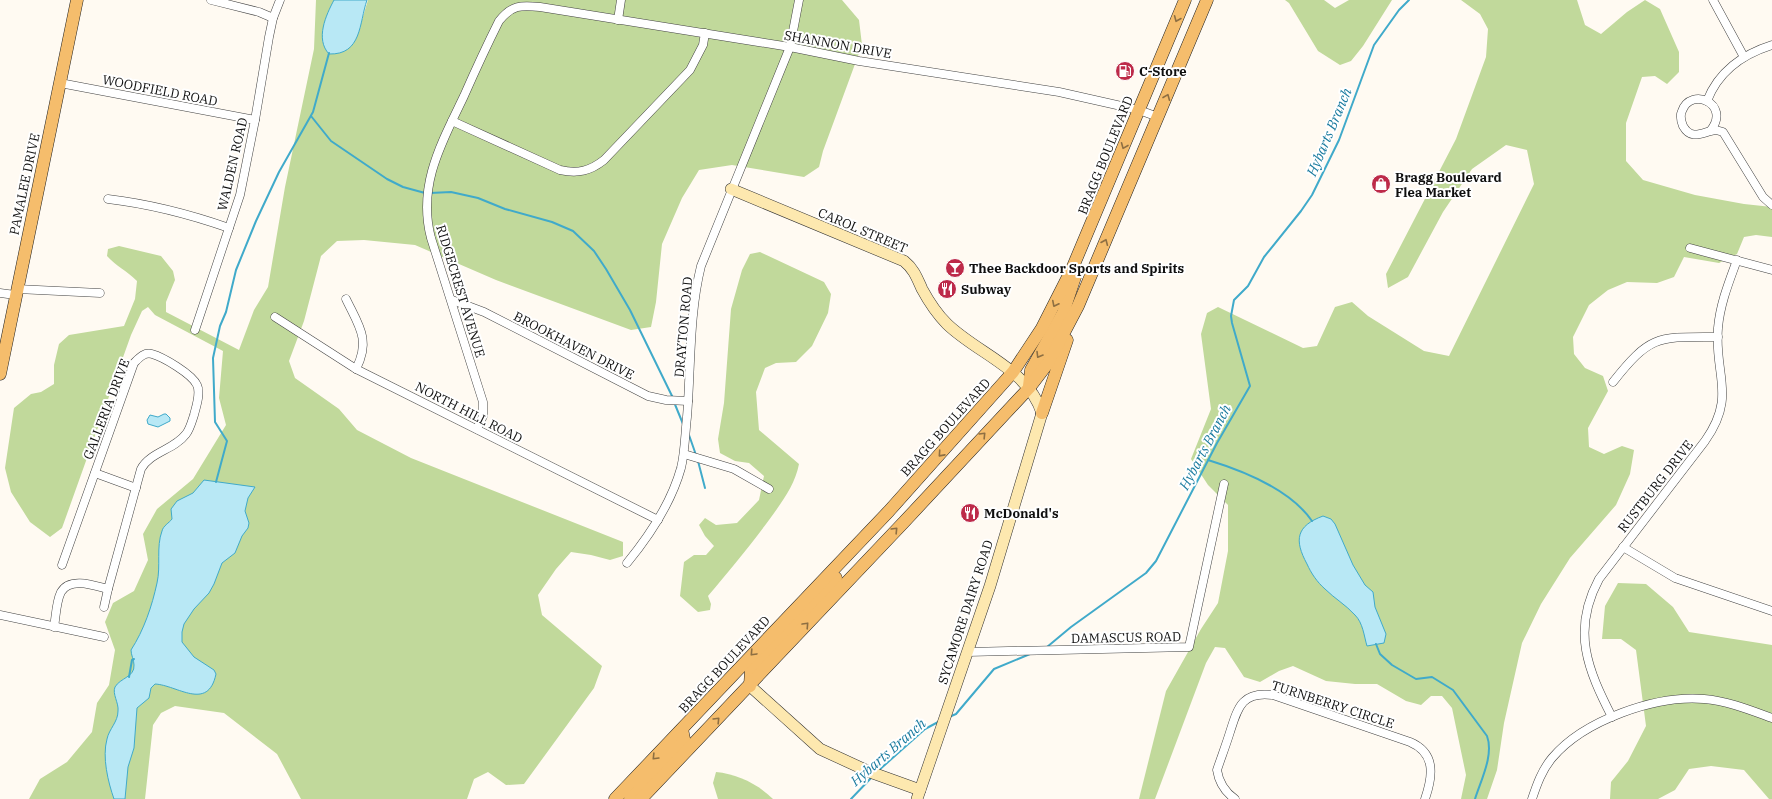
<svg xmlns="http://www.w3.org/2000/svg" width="1772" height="799" font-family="'IBM Plex Serif',serif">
<rect width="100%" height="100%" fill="#fffaf2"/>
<!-- forest -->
<g fill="#c1d99b">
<path d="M316,0h19l23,33 10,-33h474l17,20 3,25 -39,106 -4,16 -15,10 -72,-12 -33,5 -17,28 -20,46 -6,58 -5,25 -20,3 -135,-50 -81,-35 -51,-5 -27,1 -16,15 -17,65 -15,40 6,17 44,31 18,21 54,28 212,84v14l-13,4 -19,-5 -20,-3 -15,17 -18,26 4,20 60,51 -8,22 -70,96 -18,1 -18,-13 -14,7 -7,20h-166l-24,-45 -53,-41 -49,-7 -14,7 -8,12 -8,74h-116l11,-20 27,-17 25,-30 5,-29 12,-18 6,-35 -10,-28 8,-19 21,-12 14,-31 -5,-26 14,-25 36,-30 33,-54 -7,-27 4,-47 -68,-36 -7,-8 -6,4 -11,24 -69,193 -12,9 -20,-15 -19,-30 -6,-24 9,-60 17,-14 10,-2 13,-8v-19l5,-21 10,-9 55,-9 11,-27 2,-18c-10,-10 -21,-15 -30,-25l1,-7 11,-3 42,10 12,15 2,9 -9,22v10l73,38 15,-40 14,-23 17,-100 29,-138z"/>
<polygon points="1285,0 1324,0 1335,8 1349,0 1392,0 1363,46 1351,61 1340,65 1318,51 1289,3"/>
<polygon points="1461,0 1577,0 1585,25 1601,34 1627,12 1645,0 1660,9 1679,52 1679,72 1667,84 1655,76 1642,77 1626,123 1626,161 1643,180 1695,195 1744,204 1772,207 1772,237 1756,235 1744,237 1737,254 1719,263 1684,257 1674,277 1657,283 1627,282 1608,290 1589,305 1573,337 1574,354 1585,368 1603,376 1608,391 1588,428 1589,447 1604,454 1622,446 1634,450 1630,474 1616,505 1570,558 1541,604 1522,643 1504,723 1497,770 1487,799 1461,799 1466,775 1452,708 1442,696 1431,696 1421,705 1406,701 1377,684 1355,684 1326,681 1293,666 1279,671 1260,682 1244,677 1225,648 1215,647 1206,663 1155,799 1139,799 1166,691 1201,629 1218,603 1228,551 1228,505 1208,485 1191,459 1211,409 1201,334 1207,313 1218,307 1303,348 1317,346 1335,307 1352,302 1368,316 1424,351 1449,356 1534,184 1527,150 1506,145 1472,169 1443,212 1408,277 1388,288 1386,274 1456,139 1486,57 1488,29 1480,14"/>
<path d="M760,252l64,30 7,12 -3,19 -16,33 -16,16 -20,1 -11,5 -9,24 3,38 40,34c-4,21 -17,38 -30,56 -20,27 -39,50 -61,76l3,8 -1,6 -12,2 -18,-16 4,-34 10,-7h12l8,-9 -9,-10 -6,-11 6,-7 11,7 21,-2 22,-23 5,-24 -15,-13 -14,-2 -15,-8 -2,-14 6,-36 7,-94 11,-39 8,-16z"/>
<polygon points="1618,583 1646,584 1673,607 1689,632 1772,645 1772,799 1769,799 1744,770 1711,766 1689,769 1675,790 1658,799 1610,799 1611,782 1628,761 1646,726 1636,650 1621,639 1602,639 1605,606"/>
<path d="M716,772c21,2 42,12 57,27h-55l-5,-16z"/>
</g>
<!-- water -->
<g fill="#b8e8f5" stroke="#40aaca">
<path d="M334,0h33c-8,23 -5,55 -38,54 -14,-15 -3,-39 5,-54z"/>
<polygon points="164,414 166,414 170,418 170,421 158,427 148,424 147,420 150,415 158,417"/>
<path d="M204,480l51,7 -7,11 -3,13 4,12 -1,5 -6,8 -7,17 -13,10 -8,21 -5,9 -15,16 -10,15 -2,8v10l12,15 20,13 2,4c-8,38 -39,11 -61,10l-4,4 -2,10 -12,10 -3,40 -6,19 -3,32h-11c-6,-17 -12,-42 -7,-60 2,-10 11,-17 11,-28 1,-8 -6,-17 -3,-24 5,-9 20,-10 19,-22 0,-5 -3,-10 -3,-15 13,-20 21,-44 26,-67 4,-17 -1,-36 5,-52 1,-5 7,-8 10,-12l-1,-10 6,-8 16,-8z"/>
<path d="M1323,516l8,3 4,5 18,41 12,20 8,7 2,15 11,27 -2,9 -17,3c-3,-10 -4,-23 -12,-31 -9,-10 -21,-17 -30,-26 -8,-7 -14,-16 -18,-25 -13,-24 -11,-38 16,-48z"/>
</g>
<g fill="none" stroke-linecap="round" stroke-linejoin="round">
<!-- stream -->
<g stroke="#40aaca" stroke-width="2">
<polyline points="311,116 331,141 387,179 403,187 425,193"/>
<polyline points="430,193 451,192 478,198 505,209 552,222 573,231 594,251 606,269 630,310 673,398"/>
<polyline points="674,402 683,424"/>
<polyline points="689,435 696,455"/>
<path d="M1208,460c36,11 82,29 104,61"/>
<polyline points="698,461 705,488"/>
<polyline points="216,482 227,441 215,422 213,358 220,326 226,312 236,270 256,221 279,172 313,112 329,53"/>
<path d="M1376,644l4,10 12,11 24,14 16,-2 21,13 34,46c7,19 -6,44 -12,63"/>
<polyline points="1047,647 1071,627 1146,573 1156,561 1217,443 1250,386 1232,323 1231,316 1234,300 1248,286 1264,257 1301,211 1312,195 1339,140 1374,45 1399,10 1409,0"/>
<polyline points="129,677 132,660 134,659"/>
<polyline points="949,717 956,714 994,669 1030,654"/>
<polyline points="878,771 925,729 940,721"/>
<polyline points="851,799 872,777"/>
</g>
<defs>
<g id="street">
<polyline points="211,0 259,12 273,18"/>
<polyline points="1713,0 1744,57"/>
<polyline points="618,20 621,0"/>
<polyline points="60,83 255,120"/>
<path d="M1707,101c11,-29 36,-47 65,-56"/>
<path d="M452,121l108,49c18,4 30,1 44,-10l86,-90 13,-25 2,-12"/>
<path d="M1711,130c20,-26 -20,-44 -29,-19 -2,4 -1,10 1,15 9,16 21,5 33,4l7,2 40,65 9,8"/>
<path d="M108,199c42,5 81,15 121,29"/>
<polyline points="1690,248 1772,270"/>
<polyline points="17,289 100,293"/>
<polyline points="0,293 15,295"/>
<path d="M346,299c13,27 25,41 10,70"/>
<polyline points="452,300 484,312 648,396 666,400 688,401"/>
<polyline points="275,317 356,369 658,520"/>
<polyline points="195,330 240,195 255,120 269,37 273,18 280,0"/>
<path d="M1613,382c38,-48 45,-45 105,-45"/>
<path d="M477,429l6,-13v-14l-52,-164c-14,-53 11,-96 33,-142 11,-25 23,-51 35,-75 13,-16 21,-16 41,-14l250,40 69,14 200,31 80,18 19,7"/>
<polyline points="684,454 734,469 769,489"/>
<polyline points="95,473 136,488"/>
<polyline points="1623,547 1675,578 1772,611"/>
<path d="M627,563c23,-28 44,-59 54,-95 4,-16 4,-34 6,-51 4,-49 2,-103 14,-151l89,-219 9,-47"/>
<polyline points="104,607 108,589"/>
<polyline points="0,615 104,637"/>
<path d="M54,627c2,-11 2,-25 7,-35 9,-16 35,-6 47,-3l33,-120c9,-17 33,-19 45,-35 4,-5 6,-13 8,-19 2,-8 7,-22 3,-30 -5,-11 -34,-28 -45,-31 -8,-2 -13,4 -18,9l-72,202"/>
<polyline points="968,652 1189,647 1224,484"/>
<path d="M1612,717c-24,-47 -41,-86 -13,-138l106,-138c32,-45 9,-66 13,-113 2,-24 11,-46 19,-68"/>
<path d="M1235,799c-10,-7 -16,-16 -18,-29 4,-12 9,-25 13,-38 8,-25 12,-41 43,-37l137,47c26,11 23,34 15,57"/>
<path d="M1532,799c5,-15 10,-29 20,-41 32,-38 104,-63 152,-59 24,2 46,11 68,19"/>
</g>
<g id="secondary">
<path d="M731,189l173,72c10,8 13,17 18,28 7,13 15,25 25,35 31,30 81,45 95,89l-52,173 -73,213"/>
<polyline points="750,686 820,749 870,772 920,790"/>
</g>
<g id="primary">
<polyline points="0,374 77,0"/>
<polyline points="1029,386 1031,370 1063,313 1076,274"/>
<polyline points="1042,413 1067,340"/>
<polyline points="750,686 751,669 836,578"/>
<polyline points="615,799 889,511 1013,372 1042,328 1072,269 1185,0"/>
<polyline points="630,799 680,746 684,739 682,729"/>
<polyline points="641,799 904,522 1029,388 1048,363 1078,306 1207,0"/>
</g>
</defs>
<!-- street casing -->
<use href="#street" stroke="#424242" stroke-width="9"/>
<!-- secondary casing -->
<use href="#secondary" stroke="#313131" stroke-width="12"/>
<!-- primary casing -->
<use href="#primary" stroke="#202020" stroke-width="13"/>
<!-- street -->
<use href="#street" stroke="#fff" stroke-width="8"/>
<!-- secondary -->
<use href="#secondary" stroke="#fde8af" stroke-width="11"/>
<!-- primary -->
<use href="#primary" stroke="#f5bd6c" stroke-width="12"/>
</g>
<!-- one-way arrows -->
<defs><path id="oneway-chevron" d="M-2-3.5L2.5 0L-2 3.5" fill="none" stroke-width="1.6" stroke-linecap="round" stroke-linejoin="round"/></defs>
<g stroke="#8e6f42">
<use href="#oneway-chevron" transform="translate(1177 19) rotate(113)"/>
<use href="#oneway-chevron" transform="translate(1167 97) rotate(-68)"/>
<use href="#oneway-chevron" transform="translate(1124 146) rotate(112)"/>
<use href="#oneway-chevron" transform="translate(1105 242) rotate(-67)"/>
<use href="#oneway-chevron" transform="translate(1055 304) rotate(117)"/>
<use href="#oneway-chevron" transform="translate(1039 355) rotate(121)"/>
<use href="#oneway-chevron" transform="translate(983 435) rotate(-46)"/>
<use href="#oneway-chevron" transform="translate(941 454) rotate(132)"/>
<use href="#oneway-chevron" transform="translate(895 530) rotate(-46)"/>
<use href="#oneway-chevron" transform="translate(806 625) rotate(-47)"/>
<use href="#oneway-chevron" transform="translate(753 653) rotate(133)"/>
<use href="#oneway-chevron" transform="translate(717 720) rotate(-46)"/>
<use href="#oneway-chevron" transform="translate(655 757) rotate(134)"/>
</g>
<!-- icons -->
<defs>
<symbol id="fuel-disc" viewBox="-11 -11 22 22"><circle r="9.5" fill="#bd2a49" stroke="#fff"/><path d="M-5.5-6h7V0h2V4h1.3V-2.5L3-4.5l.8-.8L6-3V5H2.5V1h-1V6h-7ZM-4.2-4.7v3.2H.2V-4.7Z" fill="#fff"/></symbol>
<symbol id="shop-disc" viewBox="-11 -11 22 22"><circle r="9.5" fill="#bd2a49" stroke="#fff"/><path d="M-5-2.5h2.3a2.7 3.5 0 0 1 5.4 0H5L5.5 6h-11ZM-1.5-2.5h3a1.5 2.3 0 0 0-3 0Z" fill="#fff"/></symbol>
<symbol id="bar-disc" viewBox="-11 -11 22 22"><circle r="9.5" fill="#bd2a49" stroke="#fff"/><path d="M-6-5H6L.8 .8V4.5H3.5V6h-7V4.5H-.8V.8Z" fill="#fff"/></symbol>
<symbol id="restaurant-disc" viewBox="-11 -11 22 22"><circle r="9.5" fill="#bd2a49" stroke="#fff"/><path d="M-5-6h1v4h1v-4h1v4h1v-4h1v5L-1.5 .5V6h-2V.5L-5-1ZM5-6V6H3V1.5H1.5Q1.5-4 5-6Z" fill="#fff"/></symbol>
</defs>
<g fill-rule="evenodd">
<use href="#fuel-disc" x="1114" y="60" width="22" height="22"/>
<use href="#shop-disc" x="1370" y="173" width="22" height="22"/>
<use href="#bar-disc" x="944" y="257" width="22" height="22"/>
<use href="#restaurant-disc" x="936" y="278" width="22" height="22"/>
<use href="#restaurant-disc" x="959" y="502" width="22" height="22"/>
</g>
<g text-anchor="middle" stroke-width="4" stroke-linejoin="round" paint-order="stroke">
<!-- street labels -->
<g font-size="13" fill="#0f0f0f" stroke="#fff">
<text transform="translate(838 44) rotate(10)" y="5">SHANNON DRIVE</text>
<text transform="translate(160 90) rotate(11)" y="5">WOODFIELD ROAD</text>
<text transform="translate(1105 155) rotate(-68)" y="5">BRAGG BOULEVARD</text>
<text transform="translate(232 164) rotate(-77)" y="5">WALDEN ROAD</text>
<text transform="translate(24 184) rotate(-78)" y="5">PAMALEE DRIVE</text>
<text transform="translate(863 230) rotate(23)" y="5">CAROL STREET</text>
<text transform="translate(461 291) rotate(73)" y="5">RIDGECREST AVENUE</text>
<text transform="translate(683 327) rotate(-85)" y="5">DRAYTON ROAD</text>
<text transform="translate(574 345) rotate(27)" y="5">BROOKHAVEN DRIVE</text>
<text transform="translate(106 409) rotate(-69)" y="5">GALLERIA DRIVE</text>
<text transform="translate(469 412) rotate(27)" y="5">NORTH HILL ROAD</text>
<text transform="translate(945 427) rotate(-48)" y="5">BRAGG BOULEVARD</text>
<text transform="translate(1655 486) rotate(-52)" y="5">RUSTBURG DRIVE</text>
<text transform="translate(965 612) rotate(-72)" y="5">SYCAMORE DAIRY ROAD</text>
<text transform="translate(1126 637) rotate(-1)" y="5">DAMASCUS ROAD</text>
<text transform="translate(724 664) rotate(-47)" y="5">BRAGG BOULEVARD</text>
<text transform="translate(1333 704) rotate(18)" y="5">TURNBERRY CIRCLE</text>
</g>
<!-- poi labels -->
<g font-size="13" font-weight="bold" fill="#0f0f0f" stroke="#fff" text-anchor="start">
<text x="1139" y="76">C-Store</text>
<text x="1395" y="182">Bragg Boulevard<tspan x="1395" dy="15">Flea Market</tspan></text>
<text x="969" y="273">Thee Backdoor Sports and Spirits</text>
<text x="961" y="294">Subway</text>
<text x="984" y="518">McDonald's</text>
</g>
<!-- water labels -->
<g font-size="14" font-style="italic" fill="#1a7b9f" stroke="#fff">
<text transform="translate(1329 132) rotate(-67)" y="5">Hybarts Branch</text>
<text transform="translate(1205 447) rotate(-62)" y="5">Hybarts Branch</text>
<text transform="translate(888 752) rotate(-41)" y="5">Hybarts Branch</text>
</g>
</g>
</svg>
